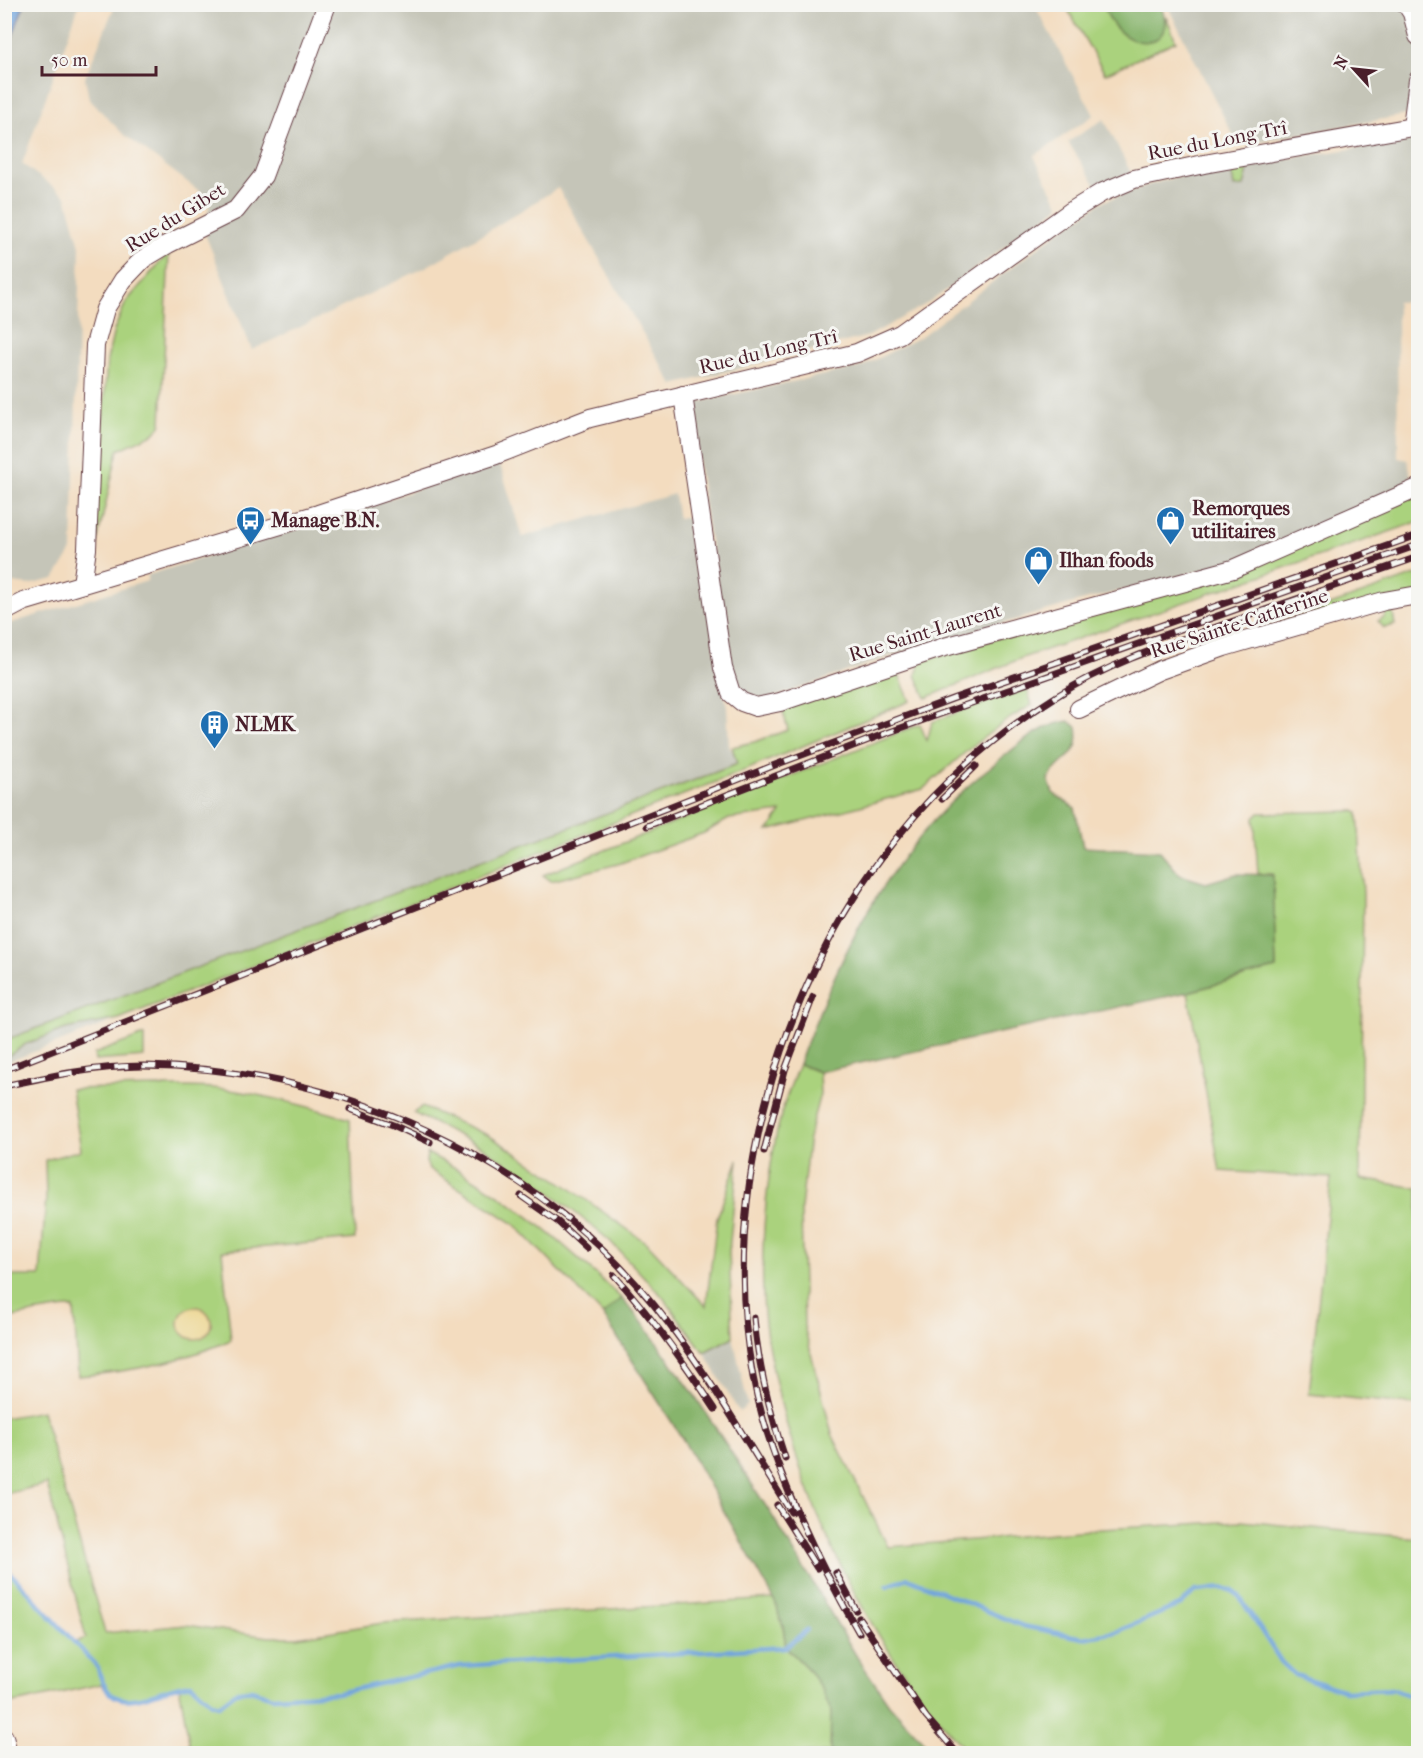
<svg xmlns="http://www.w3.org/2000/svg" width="1423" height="1758" font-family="'IM FELL French Canon',serif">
<rect width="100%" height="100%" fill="#f6f6f2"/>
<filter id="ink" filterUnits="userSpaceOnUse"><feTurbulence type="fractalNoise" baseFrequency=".0167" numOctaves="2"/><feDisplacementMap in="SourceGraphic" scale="12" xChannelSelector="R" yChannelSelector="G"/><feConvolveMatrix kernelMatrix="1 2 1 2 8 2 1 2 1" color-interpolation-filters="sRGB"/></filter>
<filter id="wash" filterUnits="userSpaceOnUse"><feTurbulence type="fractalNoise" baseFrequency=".008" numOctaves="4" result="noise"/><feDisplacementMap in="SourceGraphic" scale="24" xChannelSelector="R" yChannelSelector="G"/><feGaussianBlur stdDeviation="1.35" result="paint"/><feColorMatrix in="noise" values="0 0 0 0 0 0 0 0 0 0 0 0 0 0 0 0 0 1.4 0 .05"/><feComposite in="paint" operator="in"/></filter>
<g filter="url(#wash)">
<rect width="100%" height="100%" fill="#f3dcbf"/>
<!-- industrial -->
<g fill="#c5c5b8">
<polygon points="1034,4 1094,115 1034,156 1060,206 930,302 869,336 673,385 558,188 485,233 424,268 252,350 205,234 210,199 122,133 89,99 85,78 115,5"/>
<polygon points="24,5 79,5 22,164 66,196 80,246 72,551 54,579 28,585 4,582 4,56"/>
<polygon points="1167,5 1418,5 1418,113 1238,145"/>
<polygon points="1104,119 1134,179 1101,193 1068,142"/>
<polygon points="1418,139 1418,301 1397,302 1398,458 1408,460 1412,484 1237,562 1073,603 891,656 757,703 740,688 729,665 689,404 861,367 920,337 1061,230 1102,202 1145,186 1190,173"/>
<polygon points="499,461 522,537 674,494 678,519 695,516 718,666 727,706 729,745 738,763 5,1040 5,625 147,581 148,575 351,512"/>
<polygon points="119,1019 5,1063 5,1058 26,1044 66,1029"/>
<polygon points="733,1337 748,1405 739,1412 704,1352"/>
</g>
<!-- green -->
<g fill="#aad27d" stroke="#7a7854" stroke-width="1.5">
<polygon points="1065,5 1104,5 1105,7 1165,28 1166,16 1176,41 1105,74"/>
<polygon points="1249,167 1244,186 1234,187 1231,170"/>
<polygon points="169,252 161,424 155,433 118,450 94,555 107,360 114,330 126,302"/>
<polygon points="1418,488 1418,522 1022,658 926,698 916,675 921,661 1233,569"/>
<polygon points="1418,574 1418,607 1392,609 1395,625 1384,628 1378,621 1385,617 1386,610 1379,609 1248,634"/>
<polygon points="897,670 910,701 741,772 119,1019 66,1029 26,1044 5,1058 5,1040 737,764 732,747 754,742 788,730 782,708"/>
<polygon points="1026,686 1032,705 1007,720 975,744 923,789 768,831 781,812 729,819 704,833 618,864 551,881 543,875 920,724 927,741 932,722"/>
<polygon points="1355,811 1358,813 1363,894 1360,1179 1418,1188 1418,1405 1309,1394 1331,1178 1220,1171 1188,992 1276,968 1272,874 1258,874 1254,818 1259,813"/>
<polygon points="144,1035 144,1057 95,1061 94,1054"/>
<path d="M799,1064l20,8 1,22 -11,41 -8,74 3,117 28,108 56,113 214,-18 139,-8 177,17v215l-449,1c-89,-96 -151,-214 -185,-339 -10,-38 -20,-80 -21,-120 -2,-59 4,-127 19,-184 5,-16 11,-32 17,-47z"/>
<path d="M154,1087c23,0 47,-1 69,2 43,6 85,17 127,30l5,120 -133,12 9,89c-48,21 -101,32 -153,36l-4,-68c-24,0 -46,7 -69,10l-1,-42h36l6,-78 -1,-38 36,-10 -10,-61z"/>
<polygon points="422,1107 488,1135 564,1184 648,1244 706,1306 717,1218 738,1160 729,1252 733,1337 704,1352 662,1296 609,1240 546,1189 482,1147 413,1113"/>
<path d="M427,1153c74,36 135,88 194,145l-18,17 -90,-92 -84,-54 -3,-7z"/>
<path d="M42,1411l63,222 81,-8 83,12h28l86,-14 391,-24 9,27 3,21 22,22 14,21 9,21v40l8,2h-648l-12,-68c-26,9 -59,27 -78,-1l-96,21v-139l13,17 58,59 10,-4 -39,-154 -42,10 -1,-76z"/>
</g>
<!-- forest -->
<g fill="#87b46c" stroke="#686a4c" stroke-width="1.5">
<path d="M1104,5h56c23,47 -43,51 -56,0z"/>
<path d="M1069,721l8,6c5,31 -16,29 -29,52l5,14 22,15 8,39 77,4 20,24 26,8 30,-9 37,1 3,93 -88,24 -369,80 -20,-8c46,-124 96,-225 204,-307 20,-16 40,-33 66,-36z"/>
<polygon points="621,1298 639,1318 693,1393 773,1517 857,1657 889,1704 934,1753 839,1754 830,1751 831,1711 822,1690 808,1669 786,1647 783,1626 774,1599 682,1438 603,1315"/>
</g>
<!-- sand -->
<circle fill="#eeda9e" stroke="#9c7c64" stroke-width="1.5" cx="195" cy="1323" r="16"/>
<!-- water -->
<polygon fill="#71a4dd" stroke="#5e6284" stroke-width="1.5" points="5,4 24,5 5,56 4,5"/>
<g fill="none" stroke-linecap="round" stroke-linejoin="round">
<!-- stream -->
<g stroke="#71a4dd" stroke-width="4.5">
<path d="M4,1566l94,102c13,57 56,20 93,16l21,19 7,2 17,-13 15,-2 22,7 65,-4 122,-27 326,-19 21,-17"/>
<path d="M887,1586l21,-8 115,48 60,12 33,-6 66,-28 13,-13c16,0 32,-8 44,5l43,67 13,12 50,16 47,-2 26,10"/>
</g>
</g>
</g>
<g filter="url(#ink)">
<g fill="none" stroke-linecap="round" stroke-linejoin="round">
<defs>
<g id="street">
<polyline points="1406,4 1412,13 1418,36"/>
<polyline points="1412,127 1418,80"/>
<polyline points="683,395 723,668 731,693 742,702 756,707 780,702 941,648 1233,569 1418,488"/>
<polyline points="82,584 87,549 95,345 105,309 123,280 143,259 168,244 236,210 263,176 327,4"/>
<polyline points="4,612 23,602 318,514 496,455 590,418 857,353 900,334 1070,212 1101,193 1134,179 1204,164 1418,126"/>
<polyline points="1079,709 1160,670 1224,647 1384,601 1418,595"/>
<polyline points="4,1737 8,1754"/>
</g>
</defs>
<!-- street casing -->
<use href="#street" stroke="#633b41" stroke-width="20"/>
<!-- street -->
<use href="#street" stroke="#fff" stroke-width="18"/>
<defs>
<g id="rail">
<polyline points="942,799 976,766"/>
<polyline points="647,826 884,734 1418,545"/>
<polyline points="4,1070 775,765 952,699 1418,535"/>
<path d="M4,1086c46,-10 93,-20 140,-20 193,2 387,88 510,239 52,64 93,138 137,207"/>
<polyline points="350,1109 393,1125 430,1142"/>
<polyline points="764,1151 785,1070 813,997"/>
<polyline points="521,1196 558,1222 586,1248"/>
<path d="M614,1275c38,42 70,87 101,134"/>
<path d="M754,1318c4,47 16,95 31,140"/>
<polyline points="777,1505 817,1568"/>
<polyline points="836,1573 856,1610"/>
<polyline points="859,1618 926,1717 958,1754"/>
<path d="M859,1633c-44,-77 -89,-168 -106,-256 -35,-181 27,-392 141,-536 46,-58 100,-106 163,-145 52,-33 111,-52 168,-72 65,-22 129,-45 193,-67"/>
</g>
</defs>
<!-- rail casing -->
<use href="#rail" stroke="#4a1f2b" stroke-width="7"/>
<!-- rail -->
<use href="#rail" stroke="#f6f6f2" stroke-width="4.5" stroke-dasharray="14" stroke-linecap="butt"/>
</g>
</g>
<!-- icons -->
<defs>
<symbol id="bus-pin" viewBox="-11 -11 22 30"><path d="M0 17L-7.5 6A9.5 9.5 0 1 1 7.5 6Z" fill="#1f6fb2" stroke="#f6f6f2"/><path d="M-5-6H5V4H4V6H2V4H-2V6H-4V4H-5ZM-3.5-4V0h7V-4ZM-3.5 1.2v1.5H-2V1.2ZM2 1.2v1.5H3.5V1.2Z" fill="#fff"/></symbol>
<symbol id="shop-pin" viewBox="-11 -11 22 30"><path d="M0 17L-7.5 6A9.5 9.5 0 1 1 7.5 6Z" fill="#1f6fb2" stroke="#f6f6f2"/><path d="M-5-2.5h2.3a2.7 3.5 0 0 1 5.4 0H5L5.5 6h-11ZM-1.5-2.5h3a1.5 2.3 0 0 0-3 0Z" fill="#fff"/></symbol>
<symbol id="building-pin" viewBox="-11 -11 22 30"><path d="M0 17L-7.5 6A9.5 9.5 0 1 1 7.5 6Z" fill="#1f6fb2" stroke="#f6f6f2"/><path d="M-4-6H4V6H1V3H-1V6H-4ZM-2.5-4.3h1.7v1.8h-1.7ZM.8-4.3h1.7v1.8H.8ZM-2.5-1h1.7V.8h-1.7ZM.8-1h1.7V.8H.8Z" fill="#fff"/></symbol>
</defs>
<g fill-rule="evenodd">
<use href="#bus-pin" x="234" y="504" width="33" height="45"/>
<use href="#shop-pin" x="1154" y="504" width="33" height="45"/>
<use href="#shop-pin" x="1022" y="544" width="33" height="45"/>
<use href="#building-pin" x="198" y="708" width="33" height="45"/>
</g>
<g text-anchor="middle" stroke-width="6" stroke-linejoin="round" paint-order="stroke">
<!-- street labels -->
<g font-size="20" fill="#4a1f2b" stroke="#f6f6f2">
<text transform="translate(1217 140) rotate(-11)" y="7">Rue du Long Trî</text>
<text transform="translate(175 217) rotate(-32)" y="7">Rue du Gibet</text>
<text transform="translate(768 351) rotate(-13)" y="7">Rue du Long Trî</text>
<text transform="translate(1239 623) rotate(-18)" y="7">Rue Sainte-Catherine</text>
<text transform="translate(925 632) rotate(-17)" y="7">Rue Saint-Laurent</text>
</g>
<!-- poi labels -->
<g font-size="20" font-weight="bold" fill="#4a1f2b" stroke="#f6f6f2" text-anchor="start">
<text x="1192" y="515">Remorques<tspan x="1192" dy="23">utilitaires</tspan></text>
<text x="271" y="527">Manage B.N.</text>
<text x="1059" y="567">Ilhan foods</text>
<text x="235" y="731">NLMK</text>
</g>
</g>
<!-- margin -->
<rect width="1423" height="1758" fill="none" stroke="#f6f6f2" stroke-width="24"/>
<!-- north arrow -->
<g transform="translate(1354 69) rotate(297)" stroke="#f6f6f2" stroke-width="4.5" paint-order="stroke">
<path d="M0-4.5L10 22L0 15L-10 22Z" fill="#4a1f2b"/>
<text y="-9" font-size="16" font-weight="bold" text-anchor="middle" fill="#4a1f2b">N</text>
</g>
<!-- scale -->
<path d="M42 66v9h114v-9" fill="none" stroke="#4a1f2b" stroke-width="3"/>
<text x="51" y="66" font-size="18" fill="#4a1f2b" stroke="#f6f6f2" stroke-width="4.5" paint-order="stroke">50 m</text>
</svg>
